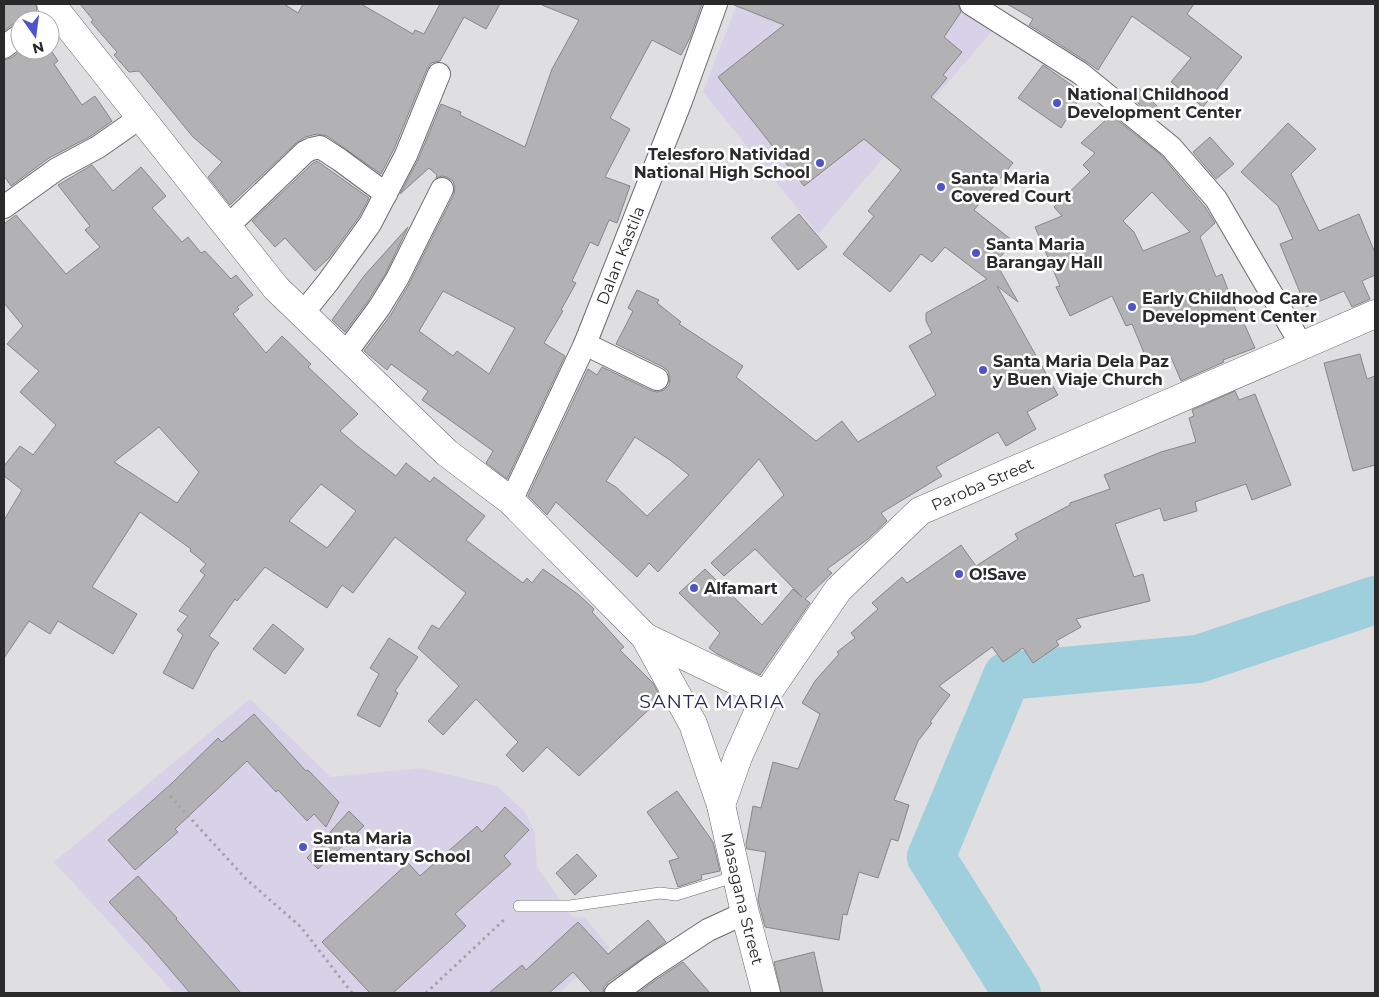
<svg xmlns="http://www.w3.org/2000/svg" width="1379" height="997" font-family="Montserrat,sans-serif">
<rect width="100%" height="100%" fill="#dfdfe2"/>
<!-- education -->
<g fill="#d7d2e8">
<polygon points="737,4 948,4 992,31 818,234 703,92"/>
<polygon points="250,699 331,777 420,768 497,786 525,812 535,833 537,867 572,917 585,918 610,948 559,993 174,993 54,862"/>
</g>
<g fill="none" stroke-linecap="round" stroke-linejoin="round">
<!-- river -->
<polyline stroke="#9fcedc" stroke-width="48" points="1017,993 931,857 1007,676 1198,659 1375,600"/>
</g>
<!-- building -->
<g fill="#b2b2b4" stroke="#878789" fill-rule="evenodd">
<polygon points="4,4 36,4 37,10 29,17 31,20 20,20 20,22 13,24 4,31"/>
<polygon points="80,4 284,4 298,13 303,4 361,4 413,34 415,30 424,34 440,4 500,4 486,29 464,17 440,61 431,63 427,69 394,149 381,174 327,136 317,134 305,137 296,143 230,205 208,177 222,162 193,137 139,71 129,72 114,55 117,52 91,22 93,20"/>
<path d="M542,4h160l-12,34 -9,17 -29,-15 -42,78 20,11 -25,48 25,9 -13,37 -8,-3 -11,26 -8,-4 -18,39 4,2 -15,27 2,1 -19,32 21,13 -58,123 -21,-16 7,-12 -71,-51 6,-9 -37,-27 -4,6 -23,-19 26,-35 18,-30 46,-92 1,-6 -2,-7 -6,-4 -5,-1 -6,2 1,-3 -8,-7 -29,26 18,-34 23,-56 20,8 -1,3 65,32 27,-78 27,-49 -37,-15zM443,291l72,37 -26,46 -32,-23 -4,5 -34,-25z"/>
<path d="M734,4h224l3,8 -17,25 18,15 -19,23 4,3 -16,19 82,66 -39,47 39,31 -17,22 22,39 -21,-16 61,109 -31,17 9,17 -30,17 -8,-14 -62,35 6,9 -61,37 6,8 -19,18 -41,30 5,4 -27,26 5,4 -50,72 -43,-21 -8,-6 11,-15 -41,-40 26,-24 57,56 31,-36 9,8 -47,-48 -31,27 -13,-13 73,-68 -25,-36 -101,113 -9,-9 -12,14 -81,-75 -9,13 -19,-19 60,-127 9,6 5,-8 50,24 5,1 7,-2 5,-5 1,-7 -2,-7 -5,-4 -47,-23 17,-33 -5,-3 9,-18 22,10 -2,3 24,19 -2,2 64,42 -7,11 80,64 26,-20 16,21 78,-47 -27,-49 23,-13 -6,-12v-8l61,-34 -42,-32 -13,15 -11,-8 -31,38 -47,-38 31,-38 -6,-5 33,-41 -37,-31 -60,47 -86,-109 66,-52 -50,-20zM635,437l35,23 19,15 -42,41 -31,-29 -10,-6z"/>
<polygon points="1007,4 1194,4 1187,14 1242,57 1203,107 1171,82 1191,58 1132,16 1098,70 1087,62 1029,25 1033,19"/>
<polygon points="50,49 58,61 54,64 82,105 95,96 112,121 91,136 49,158 11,186 4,176 4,60 11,58 22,50"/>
<polygon points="1043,65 1083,93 1061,128 1018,98"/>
<polygon points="1139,88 1159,108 1152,115 1130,96"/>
<path d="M1111,115l50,40 44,52 10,16 -15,14 16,40 6,-3 18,48 3,-1 12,27 -32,12 1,2 -43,19 -10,-24 -21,10 -18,-43 -6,2 -14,-30 -42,20 -14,-29 4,-1 -25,-59 27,-11 -8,-9 36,-35 -7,-7 12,-12 -14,-10zM1152,192l38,40 -47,19 -9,-19 -11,-11z"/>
<polygon points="1288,123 1316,149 1291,174 1319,231 1359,214 1375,253 1375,275 1362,281 1370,299 1352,307 1344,291 1306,307 1280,244 1293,239 1278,206 1241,172"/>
<polygon points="1210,137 1234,164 1216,179 1193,152"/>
<polygon points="317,161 369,198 359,217 329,258 315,271 285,238 275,247 252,221 313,163"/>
<path d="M92,165l21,26 28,-24 25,29 -14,12 30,34 6,-5 13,16 4,-2 26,28 5,-4 17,20 -16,12 2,2 -6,5 33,39 16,-17 29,28 -3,3 50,47 -18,17 16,14 40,31 10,-13 24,19 4,-5 51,39 -19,24 57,43 4,-5 5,5 11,-14 36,26 15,14 -2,3 32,35 -4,3 33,33 8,15 -82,78 -32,-29 -24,25 -17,-17 12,-13 -42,-43 -33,36 -15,-14 31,-35 -41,-38 14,-23 7,4 27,-36 -71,-56 -42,56 -11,-8 -15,23 -62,-41 -28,34 -2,-2 -26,37 10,7 -7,9 -19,37 -30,-16 20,-38 -6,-5 11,-14 -9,-5 26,-36 -5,-4 6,-7 -16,-13 1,-2 -51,-37 -48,75 45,27 -24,40 -55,-33 -8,13 -21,-13 -25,37v-138l18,-30 -18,-14v-10l16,-20 13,9 23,-30 -36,-33 19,-21 -32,-27 16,-18 -19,-23v-79l12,-9 50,59 34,-27 -15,-17 5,-4 -32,-41zM159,427l40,45 -22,31 -63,-41zM321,484l35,27 -29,37 -38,-27z"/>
<polygon points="799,214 827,247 798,270 771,238"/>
<polygon points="408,227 386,273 368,301 345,332 332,320 364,276"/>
<polygon points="1360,354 1367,379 1375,376 1375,465 1353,471 1324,363"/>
<polygon points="1235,391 1239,400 1255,394 1291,485 1252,500 1246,484 1195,502 1197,511 1164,521 1160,508 1115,524 1134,577 1143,574 1150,601 1076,619 1081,627 1056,641 1059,645 1033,663 1023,648 1003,662 992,647 939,686 950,695 930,722 932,723 918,741 894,800 909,805 898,841 891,839 878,878 859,872 847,915 843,914 839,940 765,927 758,900 766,852 747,849 746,844 753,806 761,808 773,762 798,769 820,714 802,703 815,681 839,654 837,652 855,638 851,633 878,609 872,603 902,577 907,583 961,545 976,566 1018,539 1015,534 1070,505 1070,503 1110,489 1104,475 1161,452 1196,442 1189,418 1194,416 1192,410"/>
<polygon points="273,624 304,649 285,674 253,649"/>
<polygon points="389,638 418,657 395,691 398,693 380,727 357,715 379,674 370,668"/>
<polygon points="254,714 306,771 308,770 339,802 326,827 314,814 307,821 278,790 276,792 247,761 175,829 178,832 135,870 108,840 172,783 218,738 222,742"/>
<polygon points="677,791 713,842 720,871 701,875 702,879 678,887 669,861 679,858 647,812"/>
<polygon points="505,807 529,830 504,856 511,864 455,914 466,926 393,993 370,993 322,942 408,863 420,876 477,826 482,832"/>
<polygon points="349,811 364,826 318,869 307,858"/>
<polygon points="577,854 597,876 575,895 556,873"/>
<polygon points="138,876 177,918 176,919 241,993 190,993 149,945 109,902"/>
<polygon points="648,920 666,942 608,982 604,987 603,993 592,993 573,972 549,993 489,993 522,965 526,970 578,922 608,954"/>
<polygon points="814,952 823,993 781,993 774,962"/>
<polygon points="683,962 710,993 638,993 657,979"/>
</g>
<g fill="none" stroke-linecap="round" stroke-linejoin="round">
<defs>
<polyline id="lane" points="519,906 570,906 660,893 676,895 737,876"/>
<g id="street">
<polyline points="971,4 1080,73 1171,147 1216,199 1302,346"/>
<polyline points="4,47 20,35"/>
<polyline points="4,207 57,169 98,147 141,117"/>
<polyline points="228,226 305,152 311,149 320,147 340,160 386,194"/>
<polyline points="303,313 328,282 370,224 406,155 439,74"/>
<polyline points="585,344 657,379"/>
<polyline points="345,354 379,308 397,279 442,189"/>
<path id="s1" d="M511,501l74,-157 96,-243 35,-97"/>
<polyline points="616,993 650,968 708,930 745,913"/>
</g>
<g id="secondary">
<polyline points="51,4 276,288 447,453 511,501 645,637 766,695"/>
<path id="s2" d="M645,637l48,87 28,81 24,108 21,80"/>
<path id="s3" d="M721,805l17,-48 28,-62 72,-105 82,-79 455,-197"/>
</g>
</defs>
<!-- lane casing -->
<use href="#lane" stroke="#6b6c6e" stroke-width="12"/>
<!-- street casing -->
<use href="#street" stroke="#6b6c6e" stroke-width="24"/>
<!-- secondary casing -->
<use href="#secondary" stroke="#6b6c6e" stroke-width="29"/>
<!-- path -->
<g stroke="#a4a4a7" stroke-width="3" stroke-dasharray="2.5 4" stroke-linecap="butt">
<polyline points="170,796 246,879 301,927 352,993"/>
<polyline points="426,993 506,918"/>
</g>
<!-- lane -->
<use href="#lane" stroke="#fff" stroke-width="11"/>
<!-- street -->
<use href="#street" stroke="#fff" stroke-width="22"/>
<!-- secondary -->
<use href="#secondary" stroke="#fff" stroke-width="28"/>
</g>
<!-- markers -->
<g fill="#4e54ca" stroke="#fff" stroke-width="2">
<circle cx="1057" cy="103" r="5"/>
<circle cx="820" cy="163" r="5"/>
<circle cx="941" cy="187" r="5"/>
<circle cx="976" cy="253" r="5"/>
<circle cx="1132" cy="307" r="5"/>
<circle cx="983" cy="370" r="5"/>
<circle cx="959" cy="574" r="5"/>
<circle cx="694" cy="588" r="5"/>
<circle cx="303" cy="847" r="5"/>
</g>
<g text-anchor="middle" stroke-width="5" stroke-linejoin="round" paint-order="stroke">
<!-- poi labels -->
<g font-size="16" font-weight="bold" fill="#2a2a2b" stroke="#fff" text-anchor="start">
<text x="1067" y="100">National Childhood<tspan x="1067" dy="18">Development Center</tspan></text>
<text x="810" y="160" text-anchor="end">Telesforo Natividad<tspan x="810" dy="18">National High School</tspan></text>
<text x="951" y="184">Santa Maria<tspan x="951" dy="18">Covered Court</tspan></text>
<text x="986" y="250">Santa Maria<tspan x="986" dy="18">Barangay Hall</tspan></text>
<text x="1142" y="304">Early Childhood Care<tspan x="1142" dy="18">Development Center</tspan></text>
<text x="993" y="367">Santa Maria Dela Paz<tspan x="993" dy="18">y Buen Viaje Church</tspan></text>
<text x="969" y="580">O!Save</text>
<text x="704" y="594">Alfamart</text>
<text x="313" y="844">Santa Maria<tspan x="313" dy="18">Elementary School</tspan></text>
</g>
<!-- street labels -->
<g font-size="16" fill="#2a2a2b" stroke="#fff">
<text dy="6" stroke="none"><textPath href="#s1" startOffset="269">Dalan Kastila</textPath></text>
<text dy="6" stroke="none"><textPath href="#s3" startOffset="428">Paroba Street</textPath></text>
<text dy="6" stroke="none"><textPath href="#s2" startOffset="281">Masagana Street</textPath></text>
</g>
<!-- quarter labels -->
<g font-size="19" letter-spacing="1" fill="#232760" stroke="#fff">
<text x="712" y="708">SANTA MARIA</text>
</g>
</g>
<!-- border -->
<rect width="1379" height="997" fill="none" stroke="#2a2a2b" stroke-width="10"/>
<!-- north arrow -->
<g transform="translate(35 35) rotate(166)"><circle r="24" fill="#ffffff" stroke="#aaaaaa"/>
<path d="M0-4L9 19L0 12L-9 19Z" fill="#4e54ca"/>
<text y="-8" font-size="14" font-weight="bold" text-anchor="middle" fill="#2a2a2b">N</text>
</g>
</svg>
